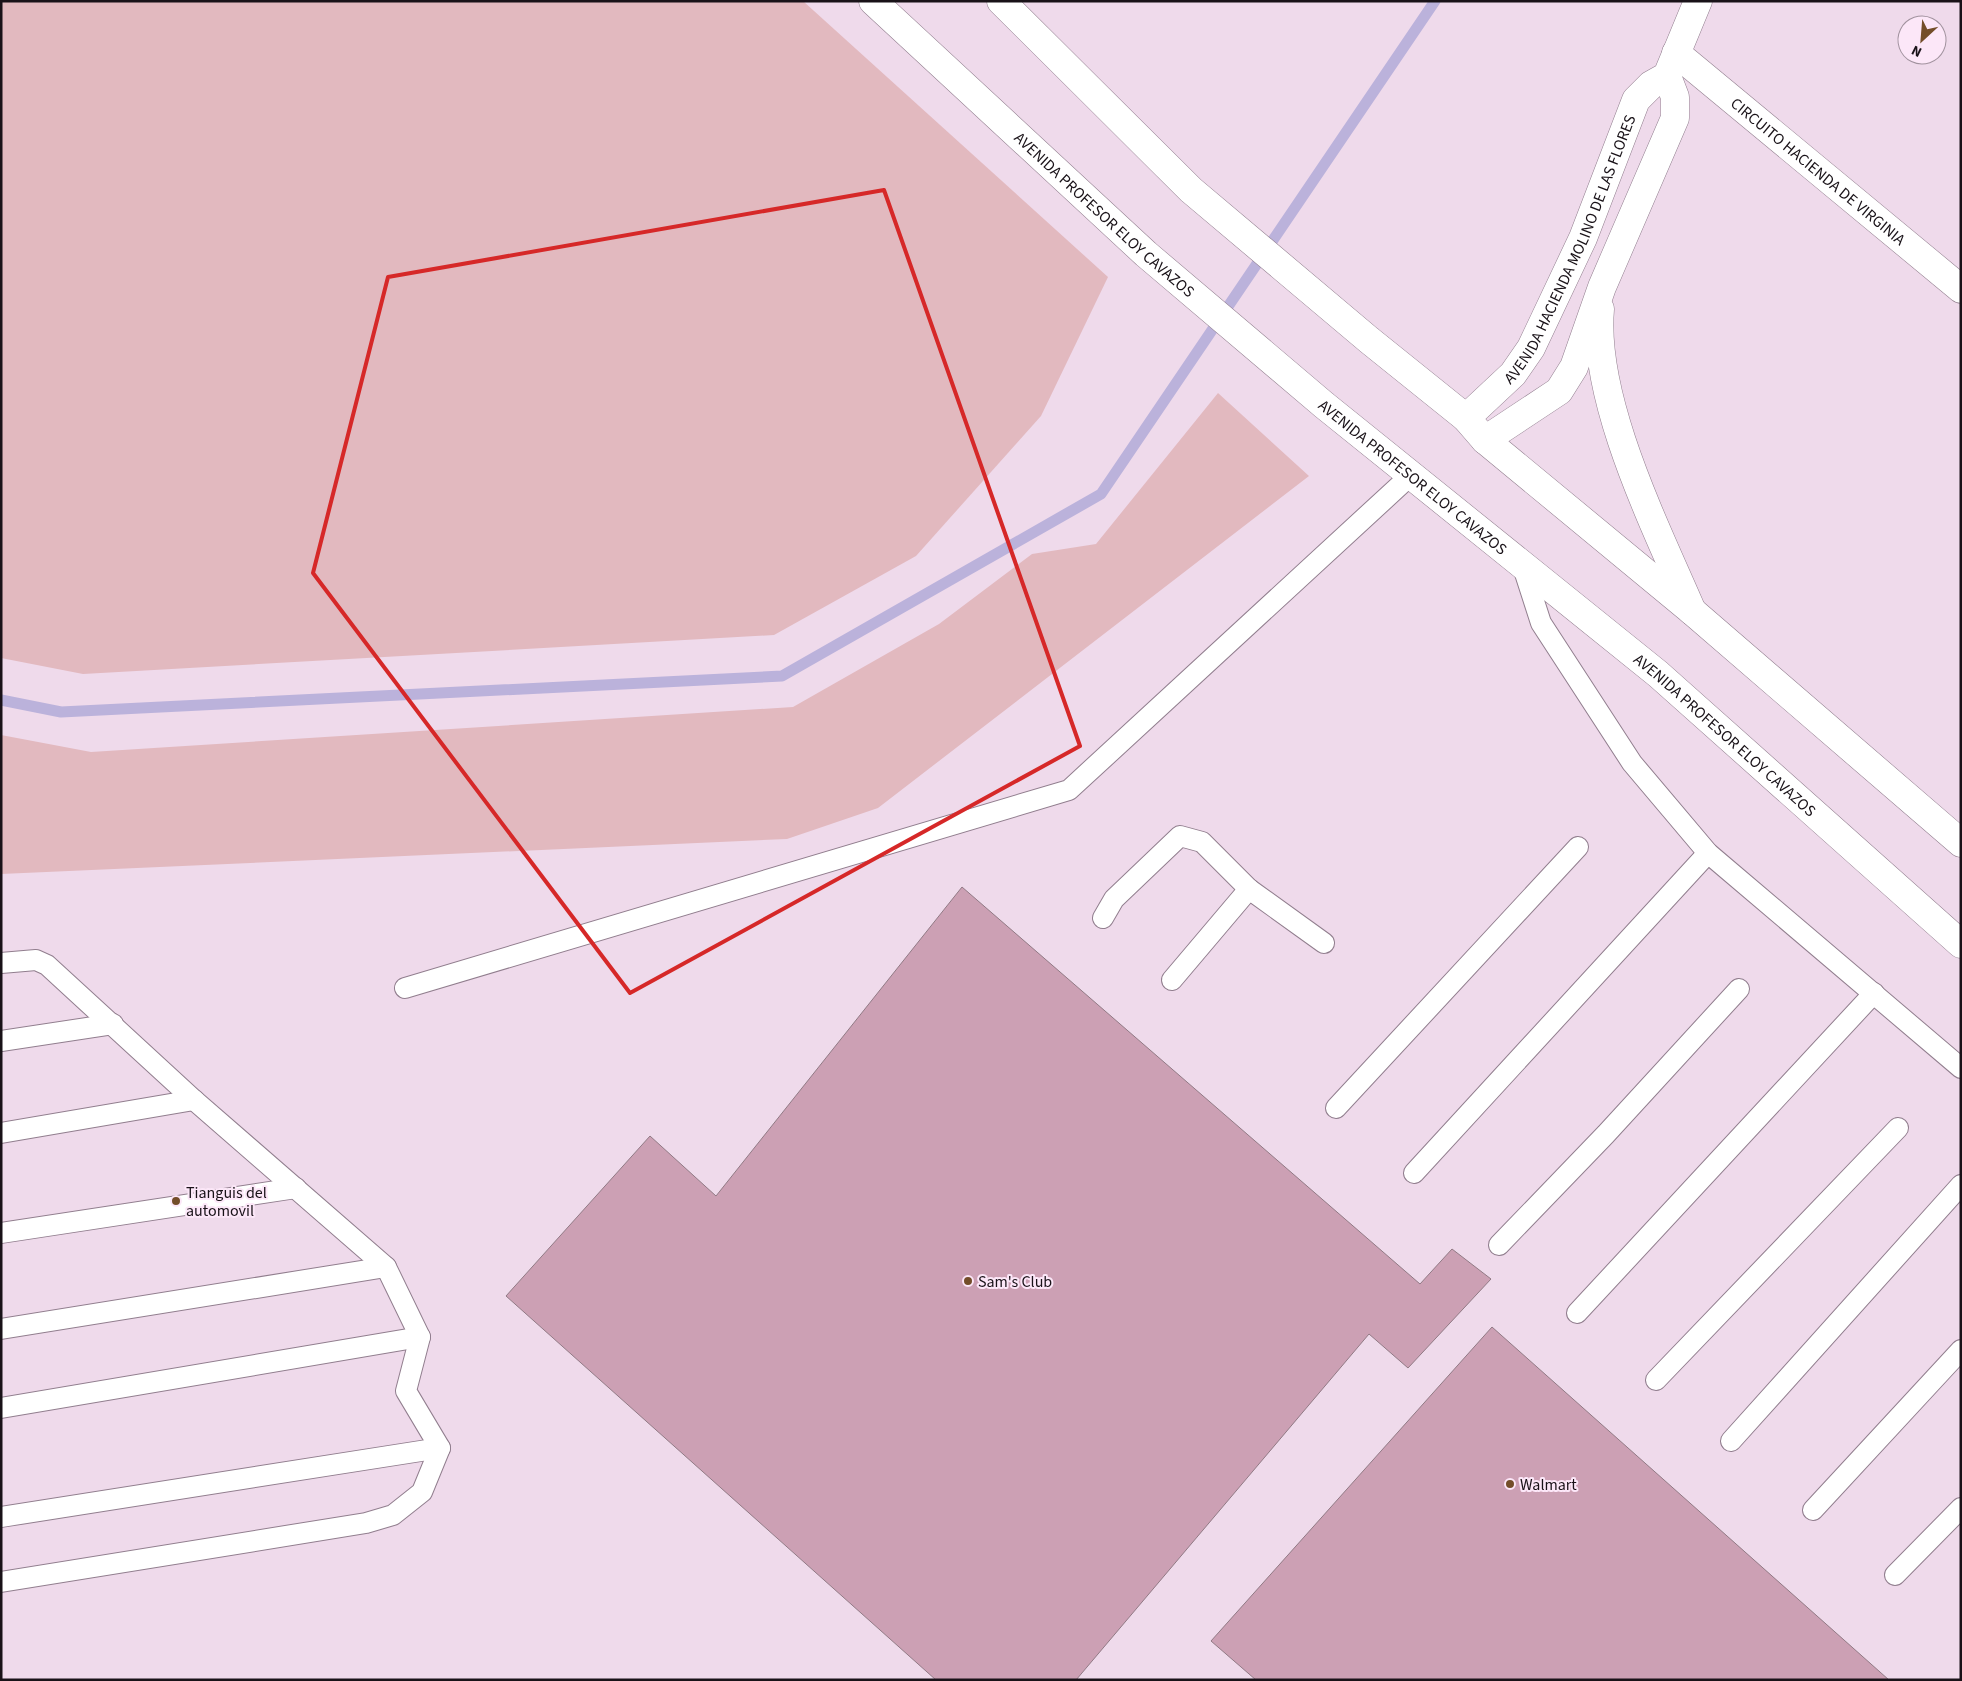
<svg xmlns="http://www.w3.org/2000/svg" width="1962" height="1681" font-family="'Source Sans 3',sans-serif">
<rect width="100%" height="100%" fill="#efdaeb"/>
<!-- green -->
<g fill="#e2b9bf">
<polygon points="1,1 803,1 1108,277 1041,416 916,556 774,635 83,674 1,658"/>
<polygon points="1218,393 1309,476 878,808 787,839 1,874 1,735 91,752 793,707 939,624 1032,554 1096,544"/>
</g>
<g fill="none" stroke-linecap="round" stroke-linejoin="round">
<!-- stream -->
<polyline stroke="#bbb2db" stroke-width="11" points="1,700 61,712 782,676 1101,494 1435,1"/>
</g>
<!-- building -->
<g fill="#cca0b4" stroke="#917a85">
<polygon points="962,887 1420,1284 1452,1249 1491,1279 1408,1368 1369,1334 1076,1680 936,1680 506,1296 650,1136 716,1196"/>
<polygon points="1492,1327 1889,1680 1256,1680 1211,1641"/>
</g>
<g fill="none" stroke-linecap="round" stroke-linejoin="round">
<defs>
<g id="service">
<polyline points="1522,564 1541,623 1632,763 1708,853 1961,1068"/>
<polyline points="1103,918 1114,899 1180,836 1202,842 1249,889 1324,943"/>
<polyline points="1,963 36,960 47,965 194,1100 386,1267 420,1337 406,1391 440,1448 422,1492 393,1515 366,1523 1,1582"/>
<polyline points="1172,980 1249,889"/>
<polyline points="405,988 1069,790 1411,475"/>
<polyline points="1,1041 113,1024"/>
<polyline points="1336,1108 1578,847"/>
<polyline points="1,1133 194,1100"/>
<polyline points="1414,1173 1708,853"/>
<polyline points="1,1233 296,1188"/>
<polyline points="1499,1245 1606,1134 1739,989"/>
<polyline points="1577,1313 1874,993"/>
<polyline points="1,1329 386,1267"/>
<polyline points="1656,1380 1898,1128"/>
<polyline points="1,1408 420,1337"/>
<polyline points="1731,1441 1961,1185"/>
<polyline points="1813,1510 1961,1350"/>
<polyline points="1,1517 440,1448"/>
<polyline points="1895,1575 1961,1508"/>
</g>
<g id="minor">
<path id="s1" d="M1676,53l285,236"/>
<path d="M1600,309c-8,92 56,218 92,302"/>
<path id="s2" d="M1466,418l47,-44 18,-26 52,-110 53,-138 15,-15 16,-9 31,-75"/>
<polyline points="1485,440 1559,391 1574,367 1602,287 1675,118 1675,97 1667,76"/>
</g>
<g id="secondary">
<path id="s3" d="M873,1l273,253 178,151 334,269 303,270"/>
<polyline points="1001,1 1191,190 1369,340 1466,418 1485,440 1692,611 1961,843"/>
</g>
</defs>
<!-- service casing -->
<use href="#service" stroke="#917e8e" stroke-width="22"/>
<!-- minor casing -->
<use href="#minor" stroke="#917e8e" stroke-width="29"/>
<!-- secondary casing -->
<use href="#secondary" stroke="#917e8e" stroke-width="29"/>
<!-- service -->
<use href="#service" stroke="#fff" stroke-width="20"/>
<!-- minor -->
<use href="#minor" stroke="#fff" stroke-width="28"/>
<!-- secondary -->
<use href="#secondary" stroke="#fff" stroke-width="28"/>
</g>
<!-- marked area -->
<path fill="none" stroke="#d62828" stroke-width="4" stroke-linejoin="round" d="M884,190l196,556 -450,247 -317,-420 75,-296z"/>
<!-- markers -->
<g fill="#734d29" stroke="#fce7f8" stroke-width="2">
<circle cx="176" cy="1201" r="5"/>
<circle cx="968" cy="1281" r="5"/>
<circle cx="1510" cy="1484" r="5"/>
</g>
<g text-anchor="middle" stroke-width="4" stroke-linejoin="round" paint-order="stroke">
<!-- street labels -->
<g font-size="16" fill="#191218" stroke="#fce7f8">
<text dy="6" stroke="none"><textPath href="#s1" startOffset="185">CIRCUITO HACIENDA DE VIRGINIA</textPath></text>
<text dy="6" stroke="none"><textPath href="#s3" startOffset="315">AVENIDA PROFESOR ELOY CAVAZOS</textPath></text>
<text dy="6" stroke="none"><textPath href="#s2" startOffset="202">AVENIDA HACIENDA MOLINO DE LAS FLORES</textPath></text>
<text dy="6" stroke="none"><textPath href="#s3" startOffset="720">AVENIDA PROFESOR ELOY CAVAZOS</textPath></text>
<text dy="6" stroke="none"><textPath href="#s3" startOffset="1125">AVENIDA PROFESOR ELOY CAVAZOS</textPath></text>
</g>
<!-- poi labels -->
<g font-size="16" fill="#191218" stroke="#fce7f8" text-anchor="start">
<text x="186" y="1198">Tianguis del<tspan x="186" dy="18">automovil</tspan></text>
<text x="978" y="1287">Sam's Club</text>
<text x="1520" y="1490">Walmart</text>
</g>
</g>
<!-- border -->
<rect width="1962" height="1681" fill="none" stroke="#191218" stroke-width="5"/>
<!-- north arrow -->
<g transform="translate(1922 40) rotate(206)"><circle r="24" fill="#fce7f8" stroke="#a1929e"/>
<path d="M0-4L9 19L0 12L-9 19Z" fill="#734d29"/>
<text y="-8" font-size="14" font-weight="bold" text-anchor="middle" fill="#191218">N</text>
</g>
</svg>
